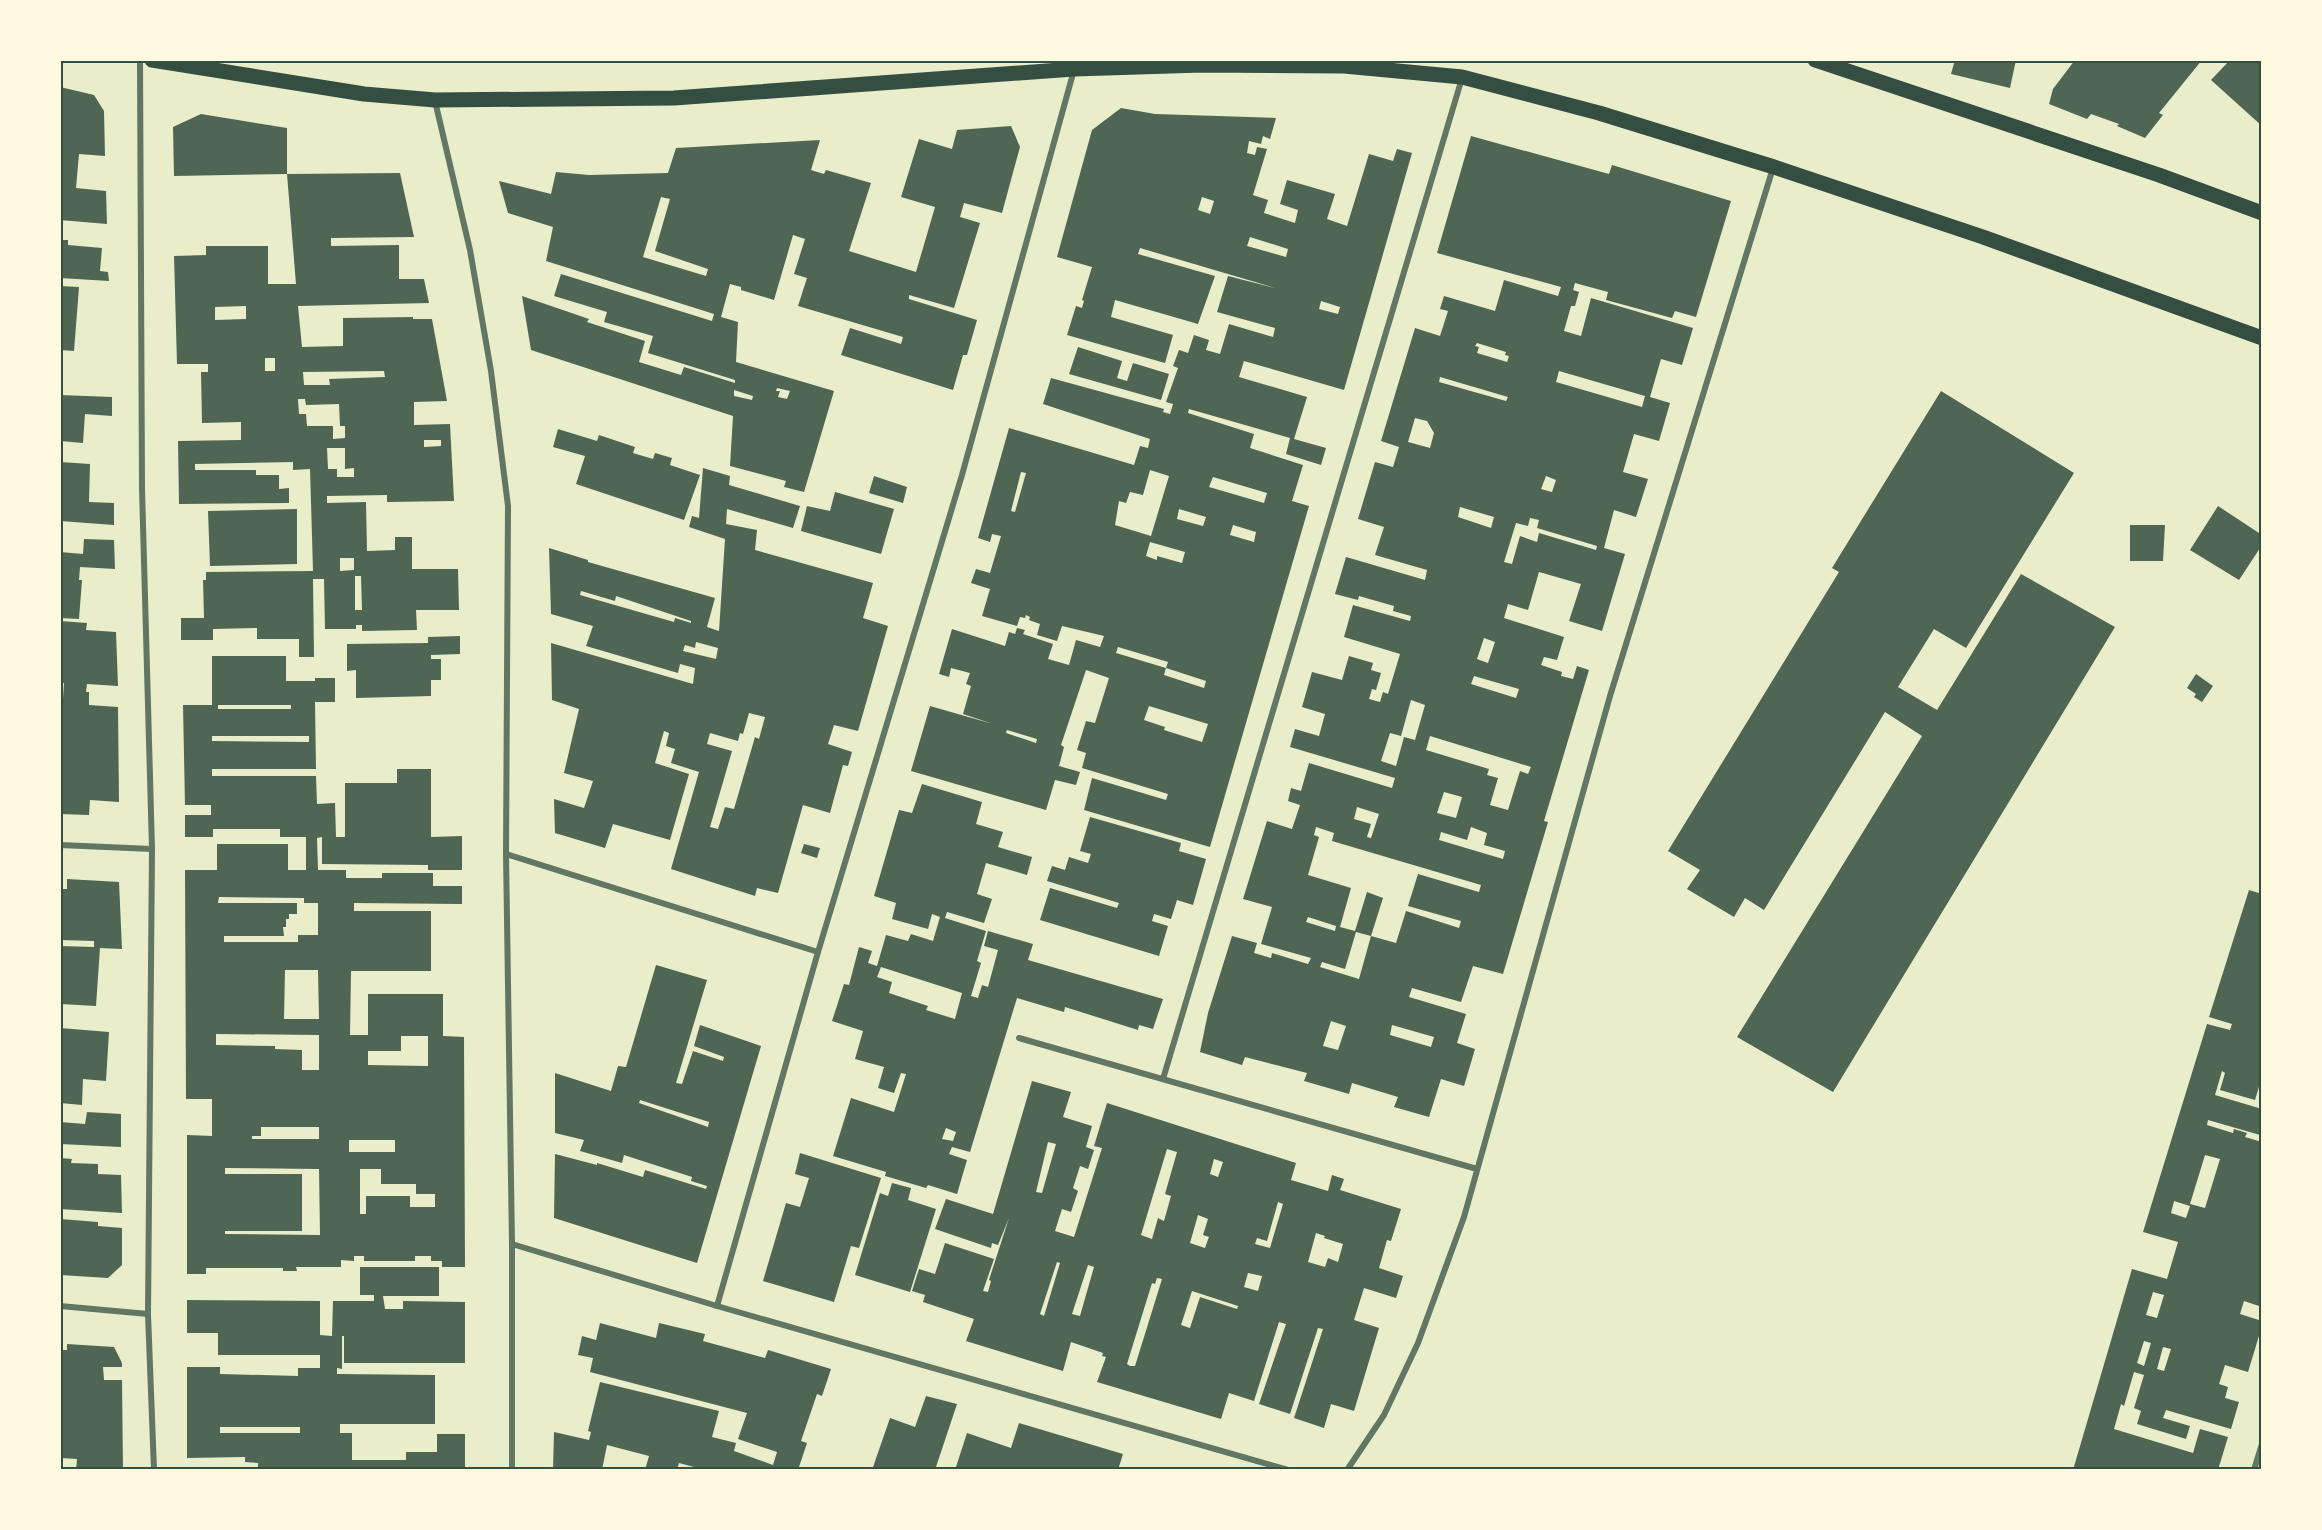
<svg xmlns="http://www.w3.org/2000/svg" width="2322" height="1530" font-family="Rubik,sans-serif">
<rect width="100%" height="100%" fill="#e9edc9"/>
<!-- building -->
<g fill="#4f6655" fill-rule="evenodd">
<polygon points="1955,60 2016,60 2010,88 1951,74"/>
<polygon points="2075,60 2202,60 2159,113 2163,115 2145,138 2117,126 2119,124 2091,114 2087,119 2049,104 2053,89"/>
<polygon points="2230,60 2262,60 2262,126 2211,80"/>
<polygon points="60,87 94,95 104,111 105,156 79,154 76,188 106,191 107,224 60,220"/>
<path d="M1121,108l34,6 121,4 -6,21 -7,-3 -2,8 -12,-3 -2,12 8,2 2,-8 10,2 -14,46 15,5 -4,13 31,10 3,-13 -18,-6 7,-24 48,14 -8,25 20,7 22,-72 24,7 4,-12 15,4 -68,237 -100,-29 -5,16 68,20 -13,42 32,9 -5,17 -35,-11 4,-16 -101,-29 -1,4 66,21 -4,14 53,17 -11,36 17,5 -99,341 -126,-37 8,-32 74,22 2,-6 -86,-26 4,-15 -9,-3 9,-29 9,2 14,-45 -23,-8 -25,75 3,2 -5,19 21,6 -4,13 -21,-5 -9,30 -135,-39 19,-65 63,18 -30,-10 8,-28 -5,-2 4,-11 -19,-5 -2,9 -10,-3 13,-45 53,17 4,-14 6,2 2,-6 8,2 -2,4 30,10 -5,15 21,6 7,-25 24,7 4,-11 -42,-10 -5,15 -20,-6 3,-11 -11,-4 1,-3 -4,-2 -1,3 -5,-1 -3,9 -35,-10 8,-27 -19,-6 5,-14 14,4 11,-37 -9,-2 -2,8 -12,-4 31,-110 125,37 6,-19 8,2 2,-9 -107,-35 8,-26 113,31 -1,3 7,2 3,-10 -7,-2 12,-34 -5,-2 6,-16 9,3 6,-18 15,5 -3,10 14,4 9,-30 44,13 2,-9 -58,-16 11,-36 47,12 -135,-40 -2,6 77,22 -17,48 -83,-24 -4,17 62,18 -8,28 -98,-28 9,-29 6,2 2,-7 -2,-1 10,-33 -35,-10 35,-127zM1202,197l12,4 -4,13 -12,-4zM1250,237l38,12 -2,8 -39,-11zM1321,301l19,6 -2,7 -19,-5zM1150,470l19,6 -18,60 -36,-11 4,-24 7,2 4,-11 13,3zM1021,472l5,1 -11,39 -4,-1zM1213,477l54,16 -3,10 -55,-16zM1179,509l27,8 -3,9 -26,-7zM1233,525l23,7 -2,10 -24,-7zM1150,542l35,10 -3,11 -25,-7v4l-11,-4zM1118,647l50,15 -2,6 -50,-15zM1166,668l40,13 -2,7 -40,-13zM1149,706l59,18 -6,18 -38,-12 1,-3 -21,-7zM1007,730l30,9 -1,4 -30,-10z"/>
<polygon points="201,114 287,128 287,174 174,176 173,127"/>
<path d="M1011,126l9,21 -18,66 -38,-10 -4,14 20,6 -26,85 -45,-13v4l68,21 -10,35h-4l-10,35 -112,-35 9,-27 51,16 2,-7 -105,-31 9,-28 -13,-4 11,-35 -12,-4 -19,65 -33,-10v-3l-11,-3 -9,33 17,5 -2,40 98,29 -30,101 -20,-5 2,-6 -56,-15 3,-50 -202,-66 -9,-54 67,23 -2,3 58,19 -6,21 42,13 3,-8 51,16v-3l-87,-27 5,-17 -49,-14 3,-10 -53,-16 7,-22 151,47 2,-7 -168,-53 7,-34 -45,-14 -9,-32 52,13 5,-22 33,3 79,-2 8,-25 144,-8 -9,30 13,4 2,-4 45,13 -22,68 67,21 19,-65 -34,-10 18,-58 33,10 5,-19zM661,197l9,2 -15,52 53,18 -2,7 -63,-19zM777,388l13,3 -3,8 -9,-2 2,-6h-4zM734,390l19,6 -1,4 -18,-4z"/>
<path d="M1471,136l138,38 3,-9 119,36 -35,116 -21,-6 -3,7 -66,-18 2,-8 -33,-9 -2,7 6,2 -4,14h-4l-7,25 17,5 10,-38 102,30 -11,37 -21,-6 -11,38 20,6 -11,38 -25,-7 -11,38 25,7 -12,38 -22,-7 -10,38 21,6 -23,77 -33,-10 12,-37 -42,-12 -11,38 -20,-6 -4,14 60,19 -7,23 -13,-3 -3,8 21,7 -1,4 12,3 4,-13 12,4 -45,151 4,1 -45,152 -30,-8 -12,36 -49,-14 -3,9 57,17 -9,29 18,6 -11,37 -23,-7 -12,38 -35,-10 4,-10 -46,-14 -3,11 -45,-13 3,-8 -62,-16 -3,8 -42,-13 8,-39 24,-77 25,7 -3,10 17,5 1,-5 36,11 3,-6 -50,-14 11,-37 -29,-8 24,-78 25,8 8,-24 -12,-4 3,-13 10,3 8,-28 83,25 3,-10 -105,-31 5,-18 24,7 6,-22 -23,-7 10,-35 30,8 7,-24 24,7 -2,7 10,3 -5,17 -4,-1 -3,10 11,3 3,-10 5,2 12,-40 -56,-17 9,-32 57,16 1,-5 -18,-5 1,-5 -35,-10 -1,4 -23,-6 11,-37 79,23 2,-10 -52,-15 9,-28 -26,-8 17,-57 18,5 6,-20 -18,-6 34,-113 25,8 8,-25 -8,-2 4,-13 51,15 9,-31 54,16 3,-9 -124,-34zM1477,343l29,9 -1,3 4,1 -2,6 -30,-9 2,-6 -4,-1zM1559,371l86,25 -3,11 -86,-25zM1440,377l68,20 -2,4 -67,-19zM1415,418l12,3 7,12 -4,15 -22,-6zM1546,476l10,4 -4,12 -11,-3zM1460,507l34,10 -3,11 -33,-11zM1530,518l9,2 -2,8 60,18 -1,4 -57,-17 -2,9 -17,-6 -8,28 -8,-2 12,-39 12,3zM1484,638l11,4 -7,21 -11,-4zM1474,676l45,13 -3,9 -45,-14zM1411,700l14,5 -10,35 -11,-3 -8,29 -15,-5 9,-28 11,3zM1430,736l101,31 -3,7 -8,-3 -12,39 -18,-5 8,-27 -11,-3 2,-6 -63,-19zM1444,792l18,5 -6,21 -19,-5zM1357,807l22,7 -8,24 -4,-1 4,-13 -17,-5zM1316,827l18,6 -2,8 149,44 -2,7 -61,-18 -10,32 53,15 -2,7 -53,-17 -10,32 -25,-7 12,-38 -16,-6 -12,39 -15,-4 11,-39 -43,-13 11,-38 -5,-2zM1471,827l16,6 -3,12 21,6 -2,8 -64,-19 2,-8 26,8zM1308,917l28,9 -1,5 -29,-9zM1356,932l15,4 -12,43 -39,-12 2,-5 23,7zM1331,1021l15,5 -8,24 -15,-4zM1392,1025l42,12 -3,10 -41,-12z"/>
<path d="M400,173l14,64 -83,1v8l68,-1v34h25l5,24 -131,3 4,41 41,-1v-28l70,-1v2h19l15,82 -33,1v23l36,-1 4,77 -67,1v-7l-60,1v7l39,-1 1,49 28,-1v-13h17v32h46l1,41h-43l1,20 -55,1v-6h-6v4h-31l-1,-50h-11l1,78h-15v-18h-42v-11l-44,1v11h-32v-22h23l-1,-38h3v-8l107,-1 -1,-35 -2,-67 -17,1v-8l-98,2v6h61v5h23v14l10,-1v15l-110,1 -1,-63 63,-1v-18l-39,1 -1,-51h7v-8h-31l-3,-108 32,-1v-9h62v38h28l-9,-110zM246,306v13l-31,1v-13zM265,358h10v13h-10zM384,371l1,6 -56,2 1,6h-26l-1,-13zM298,399h7l1,6 33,-1 1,22h5v12l-12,1v-13h-26l-1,-12h-7zM424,440h17v6l-17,1zM327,448h18v21l9,-1v9h-17v-8h-9zM340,558h14v12l-14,1zM355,576h6l1,34h-7z"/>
<polygon points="60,240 68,240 68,245 102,248 100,271 108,272 109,281 60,278"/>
<polygon points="60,286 79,287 74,351 60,350"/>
<polygon points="1078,347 1122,361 1117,378 1127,381 1133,363 1169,374 1161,400 1069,374"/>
<polygon points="1941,391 2074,473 1966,648 1934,629 1898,687 1937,710 2021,574 2115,627 1833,1092 1737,1037 1922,736 1885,712 1764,910 1745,898 1734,917 1687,889 1700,870 1668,851 1839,572 1832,568"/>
<polygon points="60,395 112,397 112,416 85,414 83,443 60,441"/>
<polygon points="558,429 597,441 599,435 635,447 633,453 653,459 655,453 672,458 670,465 700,475 684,520 576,484 585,456 553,447"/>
<polygon points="60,462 90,464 89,502 114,503 114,525 60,521"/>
<path d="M703,468l27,8 -1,9 71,21 -7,22 -66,-19 -1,15 31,6 -2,20 118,33 -10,35 25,8 -30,105 -24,-6 -6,19 24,8 -4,14 -5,-1 -13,48 -27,-8 -25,88 -21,-5 -2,8 -84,-27 28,-97 -28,-9 4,-14 -9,-3 3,-13 -5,-2 -9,32 34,11 -19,66 -57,-16 -8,24 -50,-15 -1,-34 30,9 9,-27 -29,-8 15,-64 -27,-9 -1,-57 142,41 2,-16 -15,-4 -2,9 -92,-27 7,-20 -42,-12 -2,-66 39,12v2l127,36 -8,29 12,4 6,-92 -36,-12 3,-11 7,2zM581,591l34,10 1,-5 75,25v2l-16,-5 -1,4 -94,-27zM696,642l22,6 -2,11 -33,-8 2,-6 10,3zM749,713l16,4 -6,22 -4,-2 -21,72 -9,-2 -7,22 -8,-2 22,-76 -25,-7 3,-11 28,8 2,-8 3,1z"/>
<polygon points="874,476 907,487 903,503 869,493"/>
<polygon points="835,492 894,509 881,554 801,531 807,506 830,511"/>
<polygon points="2218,506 2262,535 2262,545 2239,580 2190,550"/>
<polygon points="297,509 297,564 210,566 208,511"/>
<polygon points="2130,525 2165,525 2163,561 2130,561"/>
<polygon points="84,539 114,540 115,569 80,567 79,580 82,580 79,619 60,618 60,579 62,566 60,566 60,552 83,554"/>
<polygon points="60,621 87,623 86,630 116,632 118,686 87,684 86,692 89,692 89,705 118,707 119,802 90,800 89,815 60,814 60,744 64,683 60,683"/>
<polygon points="460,636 460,654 431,655 431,659 441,659 441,680 431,680 431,696 356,698 356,670 347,671 347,644 428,643 428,637"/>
<path d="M212,656h74v25h29v-3h20v24h-20l1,67h-104v7h104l1,28 18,-1 1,34h9v-54h52v-14h34v68l31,-1v34h-34v-5l-106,-1v-27l-5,1 1,32h28v8h36v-5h51v13h29v18l-108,-1v8h77v60h-80l-1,64h18v-41h75v42l21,1 1,230h-23v-6h-11v-5h-16v5h-51v-5h-10v5l-13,-1v7h-45l1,4h-14v-3h-77v6h-19v-139l25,1v-37h-26l-1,-229h32v-26h71v26h18v-33h-26v-8h-67v8h-28v-22h26v-10h-26l-2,-100h29zM218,705h73v4h-73zM212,736h97v6l-97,-1zM219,897l85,1v5h14v32h-20v7h-74v-6h60l-1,-9h3v-8h3v-5h8v-11h-79zM285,970h33l1,49h-35zM216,1034l103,1v35h-17v-20l-27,-1v-3l-59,-1zM401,1036h27v30l-60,-1v-14h33zM261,1127h58v12h-67v-3h9zM349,1140h46v12h-46zM225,1168l94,1 1,66 -95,-1v-3h77v-57h-77zM360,1169h21v15h35v10h19v13h-25v-11h-44v18h-6z"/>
<polygon points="2196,674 2213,686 2202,702 2194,697 2196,694 2187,688"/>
<path d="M922,784l60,18 -6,22 27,8 -5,15 34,10 -5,18 -41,-12 -9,31 15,5 -8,24 -37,-11 -2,6 41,13 -9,30 4,2 -10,33 7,2 4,-13 6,2 10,-37 -14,-4 4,-15 45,13 -5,16 135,39 -10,30 -14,-4 -1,5 -73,-23 -1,5 -47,-14 -47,154 -18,-5 -3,7 18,6 -10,34 -29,-9 -2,3 -41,-12 1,-4 -53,-16 18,-58 43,14 12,-38 -5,-1 -7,20 -16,-5 6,-21 -29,-8 8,-28 -31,-10 12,-37 5,1 10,-38 13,4 -4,12 9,3 9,-31 22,6 3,-7 22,7 7,-24 -8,-3 -4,15 -36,-10 4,-16 -22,-7 25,-86 13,3zM881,967l81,26 -7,26 -29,-9 2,-4 -39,-13 3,-11 -15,-5zM946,1128l10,4 -3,9 -11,-2z"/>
<polygon points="1090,817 1181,843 1179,851 1206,859 1193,905 1177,900 1171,919 1154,914 1152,921 1168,926 1159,956 1040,920 1050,888 1117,908 1119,903 1047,881 1052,866 1065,870 1069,857 1088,863 1091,854 1080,851"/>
<polygon points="804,844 820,848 817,858 801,853"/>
<polygon points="67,879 119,882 122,949 100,948 96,1006 60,1004 60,946 94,947 94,941 60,940 60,889 67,889"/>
<path d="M2249,890l13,4v183l-7,23 -35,-10 5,-17 -3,-2 -7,24 47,14v19l-2,7 -52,-15 -1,5 26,8 1,-4 13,4 -2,4 17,5v165l-18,-6 -4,13 22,7v5l-14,46 -23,-7 -6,19 9,3 -3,11 14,4 -8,27 -65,-19 -3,8 27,8 -4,13 -49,-15 4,-13 -7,-3 10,-33 -10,-3 -10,34 -3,-2 -7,25 79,24 7,-24 28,8 -10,33h-145l59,-201 35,10 11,-37 -35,-10 64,-208 23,6 2,-6 -23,-7zM2205,1155l15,4 -15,49 -15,-4zM2174,1201l16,5 -4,12 -15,-5zM2153,1292l11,3 -7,23 -11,-3zM2144,1341l7,2 -7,23 -7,-3zM2163,1347l8,2 -7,22 -7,-2z"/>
<path d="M656,965l51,15 -31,103 6,1 11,-33 30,10 1,-4 -30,-11 6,-21 61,21 -64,217 -143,-45 1,-64 42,11v-2l46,14 2,-7 61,19 1,-3 -16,-5 1,-4 -68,-22 -2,8 -42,-12 4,-11 -29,-7v-60l56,18 7,-25 8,1zM640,1100l69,22 -1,5 -69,-24z"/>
<polygon points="60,1028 109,1032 106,1081 83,1079 82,1105 60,1103"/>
<path d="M1032,1081l39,11 -8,25 29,9 -6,21 8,3 -6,19 -8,-3 -7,22 5,3 -7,21 -9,-3 -7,22 19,6 28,-89 -8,-2 13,-43 189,60 -5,17 37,11 4,-16 12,4 -4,11 61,19 -10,32 -4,-1 -8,28 24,8 -7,22 -32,-10 -10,32 25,8 -25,83 -23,-7 -7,24 -30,-10 29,-89 -5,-1 -28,86 -31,-10 27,-80 -7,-2 -25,79 -25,-8 -8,26 -124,-37 9,-25 -4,-1 1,-3 -32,-11 -8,29 -97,-30 8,-22 -51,-17 2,-7 -13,-4 7,-22 16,5 10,-31 49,16 -11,32 5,1 3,-11 -2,-1 20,-62 -11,27 -6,-2 -1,5 -56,-19 11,-30 47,15zM1048,1142l8,2 -14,49 -6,-1zM1167,1149l10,3 -12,42 6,2 -7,25 -6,-3 -6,21 -11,-4zM1214,1159l9,3 -5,15 -8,-3zM1278,1202l5,2 -13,44 -15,-4 2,-6 10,3zM1198,1215l10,4 -5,16 6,2 -4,11 -15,-5zM1316,1233l9,3 -1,2 19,6 -5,18 -10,-4 -3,9 -17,-5zM1057,1262l3,1 -16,53 -4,-2zM1088,1265l6,2 -14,49 -8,-2zM1248,1273l14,3 -4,15 -14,-4zM1157,1278l5,1 -27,87h-5l-3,-2 25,-81 3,1zM1192,1291l46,15 -1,3 -37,-12 -10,31 -9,-3z"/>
<polygon points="87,1112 121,1114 121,1147 60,1144 60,1122 85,1124"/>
<polygon points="800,1153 881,1178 859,1248 851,1246 834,1302 763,1281 786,1203 800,1207 809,1178 795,1174"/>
<polygon points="60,1158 72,1159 71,1163 98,1164 98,1174 121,1175 122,1213 60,1209"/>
<polygon points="892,1183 911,1188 908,1200 936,1209 910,1292 855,1275 880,1193 888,1196"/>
<polygon points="60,1219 98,1222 98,1226 122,1228 122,1265 108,1278 60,1275"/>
<path d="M360,1267h79v29h-56l2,13h18v-8l62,1v61h-121v-27h-2v33l-5,-1v6l98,1v49h-95v9h12v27h54v-8h31v-18h28v36h-207v-7l-13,-1v-5l-58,1v-91h33v7l78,2v-8h22v-13h-102v-22h-31v-33l133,1v34l12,1 1,-35h41v-6h-14zM220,1427h80v6h-80z"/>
<polygon points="600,1323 656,1338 659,1323 705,1334 703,1341 765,1358 768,1350 831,1369 822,1396 817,1394 801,1441 807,1443 798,1470 705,1470 679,1463 677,1470 645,1470 649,1456 607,1445 602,1470 553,1470 554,1432 589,1440 591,1432 588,1431 600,1382 719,1411 712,1437 736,1443 734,1451 773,1465 777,1452 738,1439 747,1413 590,1372 593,1358 578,1355 582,1336 596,1340"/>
<polygon points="67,1344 114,1347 122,1363 122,1367 103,1367 104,1380 122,1380 123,1470 76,1470 77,1459 60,1458 60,1350 67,1350"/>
<polygon points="926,1396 957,1404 935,1470 872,1470 890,1418 915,1427"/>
<polygon points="1019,1423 1123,1454 1118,1470 955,1470 967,1433 1011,1448"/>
</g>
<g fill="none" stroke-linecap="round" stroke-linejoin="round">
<!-- minor -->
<g stroke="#617663" stroke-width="6">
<polyline points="140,60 142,489 152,849 148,1314 154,1470"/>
<polyline points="435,101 470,250 491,371 508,506 506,854 512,1244 512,1470"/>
<polyline points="60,845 152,849"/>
<polyline points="506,854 818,952"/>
<polyline points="1019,1038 1477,1169"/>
<polyline points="1163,1079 1462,78"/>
<polyline points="512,1244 717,1306 1288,1470"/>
<polyline points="60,1306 148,1314"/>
<polyline points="717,1306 818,952 962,475 1074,70"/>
<polyline points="1347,1470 1384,1415 1418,1343 1464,1217 1610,696 1773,168"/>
<polyline points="2254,1470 2262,1444"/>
</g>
<!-- primary -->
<g stroke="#344e41" stroke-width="15">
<polyline points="152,60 364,94 435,100 674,98 1074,69 1202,65 1344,66 1462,77 1599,113 1774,167 1983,237 2262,338"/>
<polyline points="1815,60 2159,175 2262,213"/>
</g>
</g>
<!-- border -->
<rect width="2322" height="1530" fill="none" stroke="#fefae0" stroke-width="123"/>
<rect x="62" y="62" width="2198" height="1406" fill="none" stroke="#344e41" stroke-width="2"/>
</svg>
